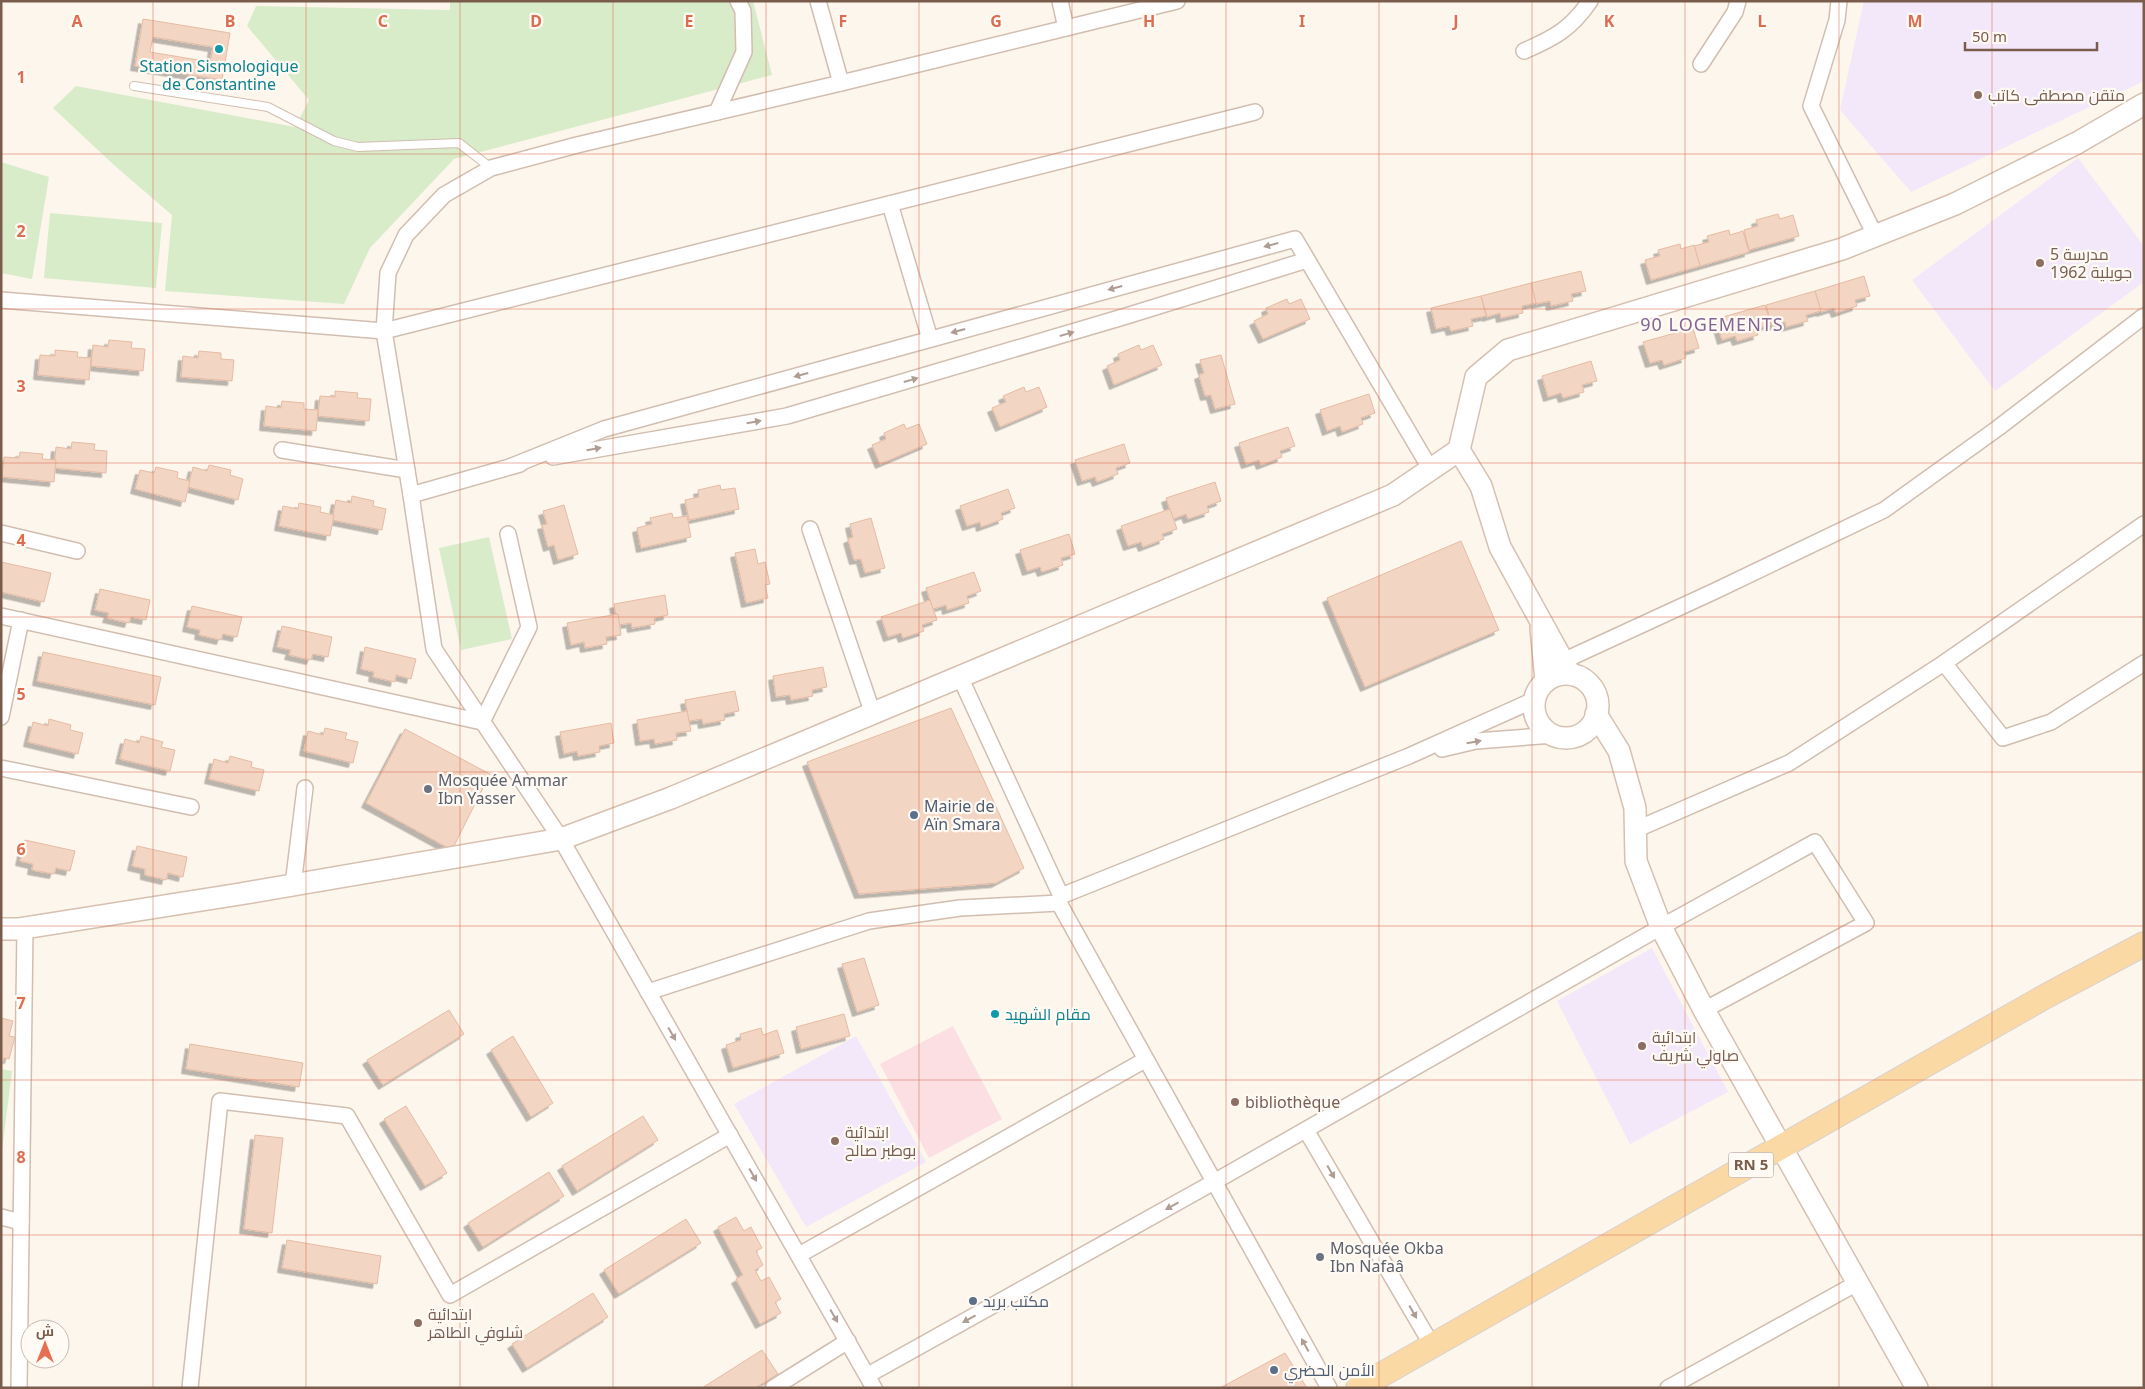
<svg xmlns="http://www.w3.org/2000/svg" width="2145" height="1389" font-family="'Noto Sans',Cairo,sans-serif">
<defs>
<filter id="shadow"><feDropShadow dx="-4.5" dy="4.5" stdDeviation="0" flood-color="#0004"/></filter>
</defs>
<rect width="100%" height="100%" fill="#fdf6ec"/>
<!-- education -->
<g fill="#f3e8fa">
<polygon points="1864,1 2144,1 2144,81 1911,192 1840,110"/>
<polygon points="2078,158 2144,246 2144,282 1995,391 1912,280"/>
<polygon points="1652,948 1728,1092 1630,1144 1557,1001"/>
<polygon points="856,1036 926,1162 806,1227 734,1104"/>
</g>
<!-- medical -->
<polygon fill="#fbdfe3" points="953,1026 1002,1119 929,1158 880,1064"/>
<!-- green -->
<g fill="#d8ecc9">
<polygon points="450,1 753,1 772,75 454,159 370,248 344,304 165,291 172,215 115,166 53,108 76,86 295,127 309,100 247,26 256,6 450,10"/>
<polygon points="1,162 49,177 32,279 1,273"/>
<polygon points="50,213 162,223 156,288 44,278"/>
<polygon points="489,537 512,639 461,650 439,548"/>
<polygon points="1,1069 12,1071 1,1159"/>
</g>
<!-- building -->
<g fill="#f3d5c3" stroke="#e6bba3" fill-rule="evenodd" filter="url(#shadow)">
<path d="M143,19l87,14 -8,47 -87,-14zM153,37l60,10 -3,15 -60,-10z"/>
<polygon points="1778,214 1780,219 1793,215 1799,236 1749,250 1744,230 1758,226 1756,220"/>
<polygon points="1729,230 1730,235 1743,231 1749,252 1700,266 1694,246 1709,242 1707,236"/>
<polygon points="1680,244 1681,249 1694,245 1700,266 1651,280 1645,260 1660,256 1658,250"/>
<polygon points="1581,271 1586,291 1571,294 1573,301 1551,306 1550,301 1536,304 1531,283"/>
<polygon points="1864,276 1870,296 1855,300 1857,306 1836,313 1834,308 1821,312 1815,291"/>
<polygon points="1531,283 1536,303 1522,306 1523,313 1501,318 1500,313 1487,317 1481,296"/>
<polygon points="1815,291 1821,311 1806,315 1808,321 1786,327 1785,322 1772,326 1766,305"/>
<polygon points="1481,296 1486,316 1471,319 1473,326 1451,331 1449,326 1436,329 1431,308"/>
<polygon points="1287,299 1289,304 1301,299 1310,319 1263,339 1254,321 1268,314 1266,308"/>
<polygon points="1765,305 1771,324 1756,329 1758,335 1737,341 1735,336 1722,340 1716,319"/>
<polygon points="1693,328 1699,348 1684,352 1686,358 1664,365 1662,360 1650,363 1643,342"/>
<polygon points="109,340 132,342 131,348 145,349 143,371 91,366 93,345 108,347"/>
<polygon points="1139,345 1141,350 1153,345 1162,365 1114,385 1107,366 1120,360 1118,354"/>
<polygon points="55,350 78,352 77,357 91,358 89,380 38,375 40,355 55,356"/>
<polygon points="199,351 221,353 221,359 234,360 232,381 181,377 183,356 198,358"/>
<polygon points="1221,355 1235,404 1215,409 1211,395 1205,396 1199,375 1204,373 1200,360"/>
<polygon points="1591,361 1597,381 1582,385 1584,392 1563,398 1561,393 1548,397 1542,376"/>
<polygon points="1024,387 1026,392 1039,387 1047,407 1000,427 992,408 1006,402 1003,396"/>
<polygon points="335,391 358,393 357,398 371,399 369,421 318,416 320,396 335,397"/>
<polygon points="1369,394 1375,413 1361,418 1363,424 1342,432 1340,426 1327,431 1320,410"/>
<polygon points="282,401 304,403 304,409 318,410 316,431 264,426 266,406 281,408"/>
<polygon points="904,424 906,429 919,424 927,444 880,464 872,445 886,439 884,433"/>
<polygon points="1288,427 1295,446 1280,451 1282,457 1261,465 1259,460 1246,464 1239,443"/>
<polygon points="72,442 95,444 94,450 107,451 106,473 54,468 56,447 71,449"/>
<polygon points="1124,444 1130,463 1116,468 1118,474 1097,482 1095,477 1082,481 1075,460"/>
<polygon points="20,452 43,454 42,459 56,460 54,482 2,477 4,457 19,458"/>
<polygon points="209,465 231,470 230,475 243,479 238,500 188,487 193,467 207,471"/>
<polygon points="156,467 178,472 177,478 190,481 185,502 135,489 140,470 154,473"/>
<polygon points="1215,482 1221,501 1207,506 1209,512 1188,519 1186,514 1173,519 1166,498"/>
<polygon points="720,485 721,490 735,488 739,509 689,520 685,500 699,497 698,490"/>
<polygon points="1008,489 1015,508 1001,513 1003,519 981,527 980,522 967,526 960,506"/>
<polygon points="352,496 374,501 373,506 386,509 382,530 332,520 336,500 351,503"/>
<polygon points="299,503 321,507 320,512 334,515 330,536 279,526 283,506 298,509"/>
<polygon points="564,505 578,554 558,560 554,545 548,547 542,525 547,524 543,511"/>
<polygon points="1170,509 1177,529 1162,534 1164,539 1143,547 1141,542 1128,546 1121,526"/>
<polygon points="672,513 673,518 687,516 691,537 641,548 637,528 652,524 650,518"/>
<polygon points="871,518 885,568 865,573 861,559 854,560 848,539 853,537 850,524"/>
<polygon points="1069,534 1075,554 1061,558 1063,565 1042,572 1040,567 1027,571 1020,550"/>
<polygon points="1461,541 1499,630 1365,687 1327,598"/>
<polygon points="755,549 758,564 765,562 770,584 765,585 768,598 746,603 735,553"/>
<polygon points="1,562 51,573 44,602 1,592"/>
<polygon points="974,572 981,591 967,596 969,603 947,610 946,605 933,609 926,588"/>
<polygon points="100,589 150,600 146,620 131,617 129,623 107,618 109,613 95,610"/>
<polygon points="665,595 668,615 654,618 655,624 632,628 631,623 618,625 614,604"/>
<polygon points="930,600 937,620 922,625 924,631 903,638 901,633 888,637 881,617"/>
<polygon points="192,606 242,617 237,637 223,634 221,640 199,635 200,630 187,627"/>
<polygon points="618,614 621,635 606,637 607,644 585,648 584,642 571,645 567,623"/>
<polygon points="282,626 332,637 328,657 313,654 311,660 289,655 291,650 277,647"/>
<polygon points="365,647 416,659 411,679 396,675 395,682 373,677 374,672 361,669"/>
<polygon points="43,652 161,677 155,705 37,681"/>
<polygon points="823,667 827,687 812,690 813,696 791,700 790,695 776,697 773,676"/>
<polygon points="735,691 739,711 724,714 725,720 703,724 702,719 689,721 685,700"/>
<polygon points="951,708 1024,868 996,883 859,894 807,762"/>
<polygon points="687,711 691,731 676,733 677,740 655,744 654,739 640,741 637,720"/>
<polygon points="49,719 71,725 70,730 83,733 78,754 28,742 33,722 48,726"/>
<polygon points="611,723 614,743 599,746 600,752 578,756 577,751 564,754 560,732"/>
<polygon points="325,728 347,733 345,739 358,742 353,763 304,751 308,731 323,735"/>
<polygon points="405,729 490,774 452,850 366,803"/>
<polygon points="141,736 163,742 161,747 175,750 170,771 120,759 125,739 139,743"/>
<polygon points="230,756 252,762 251,767 264,770 259,791 209,779 214,759 228,763"/>
<polygon points="25,840 75,851 70,871 56,868 54,874 32,870 33,864 20,861"/>
<polygon points="137,846 187,857 183,877 168,873 166,880 145,875 145,869 132,866"/>
<polygon points="864,958 879,1005 857,1012 842,964"/>
<polygon points="449,1010 464,1034 383,1085 367,1060"/>
<polygon points="844,1014 850,1036 801,1049 796,1027"/>
<polygon points="1,1018 13,1021 9,1036 15,1037 9,1059 4,1058 1,1067"/>
<polygon points="761,1028 763,1035 777,1030 784,1053 733,1068 726,1045 741,1040 740,1034"/>
<polygon points="513,1036 553,1103 531,1117 491,1050"/>
<polygon points="190,1044 303,1063 299,1087 186,1069"/>
<polygon points="406,1106 447,1173 425,1186 384,1119"/>
<polygon points="643,1116 658,1140 577,1191 562,1166"/>
<polygon points="255,1135 283,1138 272,1233 244,1229"/>
<polygon points="549,1172 564,1196 483,1247 468,1223"/>
<polygon points="736,1217 744,1231 751,1227 762,1248 756,1251 763,1265 755,1270 761,1281 769,1277 781,1299 775,1302 781,1313 760,1324 736,1279 743,1275 718,1227"/>
<polygon points="686,1219 701,1243 619,1294 604,1270"/>
<polygon points="287,1240 381,1256 377,1284 282,1268"/>
<polygon points="593,1293 608,1317 527,1368 512,1344"/>
<polygon points="762,1350 778,1374 755,1388 702,1388"/>
<polygon points="1285,1353 1307,1388 1220,1388"/>
</g>
<g fill="none" stroke-linecap="round" stroke-linejoin="round">
<defs>
<polyline id="lane" points="134,86 268,107 334,141 358,147 459,143 491,168"/>
<g id="street">
<polyline points="818,1 841,83 1066,28 1060,1"/>
<polyline points="1839,1 1837,20 1811,106 1875,235"/>
<polyline points="1066,28 1177,1"/>
<path d="M1524,51c30,-13 47,-22 66,-50"/>
<polyline points="1701,64 1735,12 1738,1"/>
<polyline points="841,83 577,145 491,168 444,195 406,235 388,273 384,331 411,495 434,649 561,839 874,1388"/>
<polyline points="717,112 744,52 743,11 738,1"/>
<polyline points="890,204 930,339"/>
<polyline points="1,300 384,331 1255,112"/>
<polyline points="282,450 407,470"/>
<polyline points="553,457 787,416 1123,317 1307,260"/>
<polyline points="512,466 604,429 1295,239 1431,470"/>
<polyline points="411,495 520,464"/>
<polyline points="810,529 873,714"/>
<polyline points="1,533 77,551"/>
<polyline points="1,616 482,722 529,627 508,534"/>
<polyline points="1563,661 1715,591 1884,510 1998,428 2144,316"/>
<polyline points="1944,663 2003,738 2051,722 2144,663"/>
<polyline points="960,677 1061,896 1059,903 1329,1388"/>
<polyline points="1,717 21,620"/>
<polyline points="1442,749 1476,741 1554,735"/>
<polyline points="1,768 191,807"/>
<polyline points="1635,830 1789,763 1944,663 2144,524"/>
<polyline points="293,885 305,788"/>
<polyline points="1061,896 1409,756 1534,700"/>
<polyline points="648,992 869,921 960,908 1059,903"/>
<polyline points="1306,1130 1433,1347"/>
<polyline points="1,1217 21,1222"/>
<polyline points="799,1255 1145,1060"/>
<polyline points="868,1375 1214,1182 1661,927 1815,842 1866,923 1704,1010"/>
<polyline points="19,1388 25,928"/>
<polyline points="190,1388 220,1101 347,1116 450,1295 730,1135"/>
<polyline points="773,1388 848,1341"/>
<polyline points="1668,1388 1859,1282"/>
</g>
<g id="secondary">
<polyline points="1459,450 1481,486 1500,547 1570,674"/>
<polyline points="1541,628 1546,681"/>
<circle cx="1566" cy="706" r="32"/>
<polyline points="1596,714 1619,751 1635,808 1636,861 1661,927 1704,1010 1917,1388"/>
<polyline points="1,929 18,929 240,894 561,839 671,798 1393,495 1459,450 1476,377 1508,350 1842,249 1955,204 2077,143 2144,104"/>
</g>
<polyline id="primary" points="1358,1388 2046,996 2144,944"/>
</defs>
<!-- lane casing -->
<use href="#lane" stroke="#d1beb0" stroke-width="10"/>
<!-- street casing -->
<use href="#street" stroke="#d1beb0" stroke-width="18"/>
<!-- secondary casing -->
<use href="#secondary" stroke="#d6c0b0" stroke-width="24"/>
<!-- primary casing -->
<use href="#primary" stroke="#dad1cd" stroke-width="26"/>
<!-- lane -->
<use href="#lane" stroke="#fff" stroke-width="8"/>
<!-- street -->
<use href="#street" stroke="#fff" stroke-width="15"/>
<!-- secondary -->
<use href="#secondary" stroke="#fff" stroke-width="21"/>
<!-- primary -->
<use href="#primary" stroke="#fbd9a5" stroke-width="24"/>
</g>
<!-- one-way arrows -->
<defs><path id="oneway-solid" d="M-6-.8H1V-3.2L6.5 0L1 3.2V.8H-6Z" transform="scale(1.25)"/></defs>
<g fill="#af9d94">
<use href="#oneway-solid" transform="translate(1271 245) rotate(165)"/>
<use href="#oneway-solid" transform="translate(1115 288) rotate(165)"/>
<use href="#oneway-solid" transform="translate(958 331) rotate(165)"/>
<use href="#oneway-solid" transform="translate(1067 334) rotate(-16)"/>
<use href="#oneway-solid" transform="translate(801 375) rotate(165)"/>
<use href="#oneway-solid" transform="translate(911 380) rotate(-16)"/>
<use href="#oneway-solid" transform="translate(754 422) rotate(-10)"/>
<use href="#oneway-solid" transform="translate(594 449) rotate(-10)"/>
<use href="#oneway-solid" transform="translate(1474 742) rotate(-10)"/>
<use href="#oneway-solid" transform="translate(672 1034) rotate(60)"/>
<use href="#oneway-solid" transform="translate(1331 1172) rotate(60)"/>
<use href="#oneway-solid" transform="translate(753 1175) rotate(60)"/>
<use href="#oneway-solid" transform="translate(1172 1206) rotate(151)"/>
<use href="#oneway-solid" transform="translate(1413 1312) rotate(60)"/>
<use href="#oneway-solid" transform="translate(834 1316) rotate(60)"/>
<use href="#oneway-solid" transform="translate(969 1319) rotate(151)"/>
<use href="#oneway-solid" transform="translate(1305 1345) rotate(-119)"/>
</g>
<!-- grid -->
<path fill="none" stroke="#dc6d51" stroke-width="1" stroke-opacity="0.55" d="M153,1v1387M306,1v1387M460,1v1387M613,1v1387M766,1v1387M919,1v1387M1072,1v1387M1226,1v1387M1379,1v1387M1532,1v1387M1685,1v1387M1839,1v1387M1992,1v1387M1,154h2143M1,309h2143M1,463h2143M1,617h2143M1,772h2143M1,926h2143M1,1080h2143M1,1235h2143"/>
<!-- markers -->
<g fill="#0f9aa8" stroke="#fffaf3" stroke-width="2">
<circle cx="219" cy="49" r="5"/>
<circle cx="995" cy="1014" r="5"/>
</g>
<g fill="#8d6e63" stroke="#fffaf3" stroke-width="2">
<circle cx="1978" cy="95" r="5"/>
<circle cx="2040" cy="263" r="5"/>
<circle cx="1642" cy="1046" r="5"/>
<circle cx="1235" cy="1102" r="5"/>
<circle cx="835" cy="1141" r="5"/>
<circle cx="418" cy="1323" r="5"/>
</g>
<g fill="#6b7280" stroke="#fffaf3" stroke-width="2">
<circle cx="428" cy="789" r="5"/>
<circle cx="1320" cy="1257" r="5"/>
</g>
<g fill="#5c6f8a" stroke="#fffaf3" stroke-width="2">
<circle cx="914" cy="815" r="5"/>
<circle cx="973" cy="1301" r="5"/>
<circle cx="1274" cy="1370" r="5"/>
</g>
<g text-anchor="middle" stroke-width="4.5" stroke-linejoin="round" paint-order="stroke">
<!-- shield labels -->
<rect fill="#fffaf3" stroke="#a28b7f" stroke-width="1" x="1728.5" y="1152.5" width="45" height="25" rx="4"/>
<g font-size="15" font-weight="bold" fill="#7a5c4d">
<text x="1751" y="1170">RN 5</text>
</g>
<!-- culture labels -->
<g font-size="16" fill="#0d838f" stroke="#fffaf3">
<text x="219" y="72">Station Sismologique<tspan x="219" dy="18">de Constantine</tspan></text>
<text x="1005" y="1020" text-anchor="start">مقام الشهيد</text>
</g>
<!-- education labels -->
<g font-size="16" fill="#785e54" stroke="#fffaf3" text-anchor="start">
<text x="1988" y="101">متقن مصطفى كاتب</text>
<text x="2050" y="260">مدرسة 5<tspan x="2050" dy="18">جويلية 1962</tspan></text>
<text x="1652" y="1043">ابتدائية<tspan x="1652" dy="18">صاولي شريف</tspan></text>
<text x="1245" y="1108">bibliothèque</text>
<text x="845" y="1138">ابتدائية<tspan x="845" dy="18">بوطبر صالح</tspan></text>
<text x="428" y="1320">ابتدائية<tspan x="428" dy="18">شلوفي الطاهر</tspan></text>
</g>
<!-- worship labels -->
<g font-size="16" fill="#5b616d" stroke="#fffaf3" text-anchor="start">
<text x="438" y="786">Mosquée Ammar<tspan x="438" dy="18">Ibn Yasser</tspan></text>
<text x="1330" y="1254">Mosquée Okba<tspan x="1330" dy="18">Ibn Nafaâ</tspan></text>
</g>
<!-- service labels -->
<g font-size="16" fill="#4e5e75" stroke="#fffaf3" text-anchor="start">
<text x="924" y="812">Mairie de<tspan x="924" dy="18">Aïn Smara</tspan></text>
<text x="983" y="1307">مكتب بريد</text>
<text x="1284" y="1376">الأمن الحضري</text>
</g>
<!-- neighbourhood labels -->
<g font-size="18" letter-spacing="1" fill="#846695" stroke="#fffaf3">
<text x="1712" y="331">90 LOGEMENTS</text>
</g>
</g>
<g font-size="16" text-anchor="middle" font-weight="bold" fill="#dc6d51" stroke="#fffaf3" stroke-width="4.5" stroke-linejoin="round" paint-order="stroke">
<text x="77" y="27">A</text>
<text x="230" y="27">B</text>
<text x="383" y="27">C</text>
<text x="536" y="27">D</text>
<text x="689" y="27">E</text>
<text x="843" y="27">F</text>
<text x="996" y="27">G</text>
<text x="1149" y="27">H</text>
<text x="1302" y="27">I</text>
<text x="1456" y="27">J</text>
<text x="1609" y="27">K</text>
<text x="1762" y="27">L</text>
<text x="1915" y="27">M</text>
<text x="21" y="83">1</text>
<text x="21" y="237">2</text>
<text x="21" y="392">3</text>
<text x="21" y="546">4</text>
<text x="21" y="700">5</text>
<text x="21" y="855">6</text>
<text x="21" y="1009">7</text>
<text x="21" y="1163">8</text>
</g>
<!-- border -->
<rect width="2145" height="1389" fill="none" stroke="#7a5c4d" stroke-width="5"/>
<!-- north arrow -->
<g transform="translate(45 1344)"><circle r="24" fill="#fffaf3" stroke="#cabbb1"/>
<path d="M0-4L9 19L0 12L-9 19Z" fill="#e76f51"/>
<text y="-8" font-size="14" font-weight="bold" text-anchor="middle" fill="#7a5c4d">ش</text>
</g>
<!-- scale -->
<path d="M1965 42v8h132v-8" fill="none" stroke="#7a5c4d" stroke-width="2.5"/>
<text x="1972" y="42" font-size="15" fill="#7a5c4d" stroke="#fffaf3" stroke-width="4" paint-order="stroke">50 m</text>
</svg>
